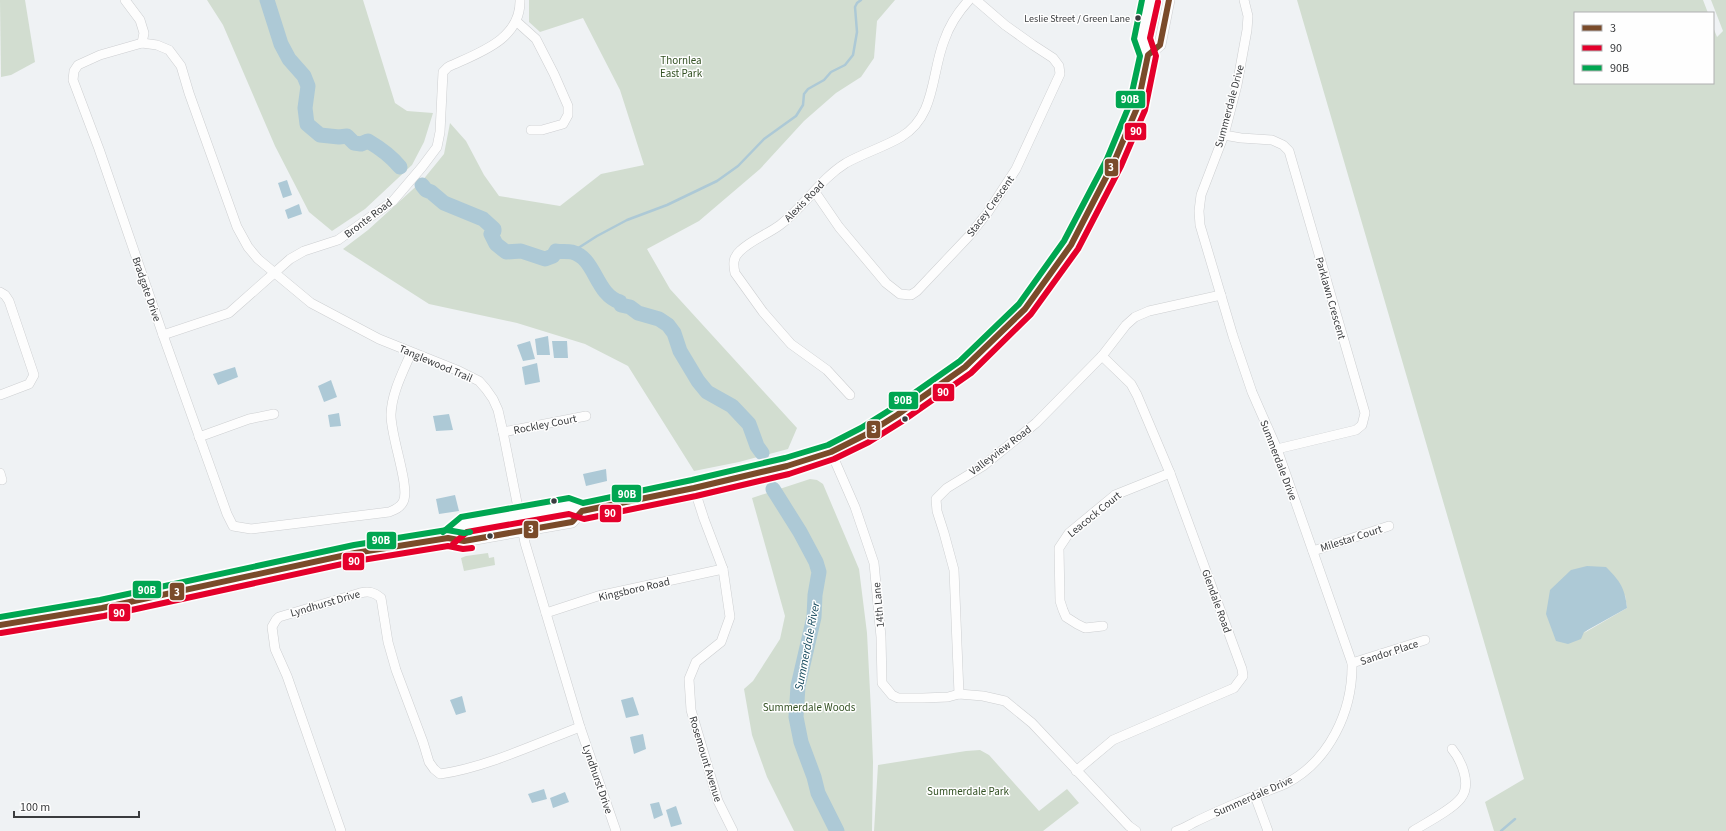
<svg xmlns="http://www.w3.org/2000/svg" width="1726" height="831" font-family="'Source Sans 3',sans-serif">
<rect width="100%" height="100%" fill="#eff2f4"/>
<!-- green -->
<g fill="#d2ddd0" fill-rule="evenodd">
<polygon points="0,0 25,0 35,62 11,75 1,77"/>
<polygon points="207,0 363,0 395,103 407,111 433,113 424,142 412,165 365,209 332,231 309,212 275,146 223,25"/>
<polygon points="529,0 895,0 877,21 874,58 861,77 836,93 804,121 760,169 699,221 647,249 670,289 797,428 788,449 739,462 694,471 628,366 585,344 517,323 429,304 343,249 368,230 422,181 444,154 450,123 466,141 484,175 499,196 560,206 601,174 644,165 620,90 583,18 540,32 529,22"/>
<path d="M1297,0h406l5,13h-133v70h138v-56l4,10 6,-6 -12,-31h15v831h-232l-9,-29 39,-23zM1625,595l2,13 -43,25z"/>
<polygon points="810,479 817,480 823,484 859,569 867,633 871,711 873,762 872,831 794,831 767,777 752,735 744,689 753,681 780,639 785,616 752,498"/>
<polygon points="488,553 489,558 494,557 495,565 464,571 461,558 466,556"/>
<polygon points="980,750 989,755 1039,811 1067,789 1079,803 1043,831 874,831 878,765 966,751"/>
</g>
<!-- water -->
<g fill="#adc9d6">
<polygon points="287,180 292,195 283,198 278,183"/>
<polygon points="299,204 302,214 288,219 285,210"/>
<polygon points="548,336 550,355 537,355 535,339"/>
<polygon points="530,341 535,359 523,361 517,345"/>
<polygon points="567,341 568,358 554,358 552,341"/>
<polygon points="537,363 540,382 525,385 522,367"/>
<polygon points="235,367 238,377 218,385 213,374"/>
<polygon points="331,380 337,397 324,402 318,386"/>
<polygon points="339,413 341,426 330,427 328,415"/>
<polygon points="449,414 453,430 436,431 433,416"/>
<polygon points="606,469 607,481 586,486 583,474"/>
<polygon points="455,495 459,511 439,514 436,499"/>
<path d="M1587,566l19,1c14,14 19,21 21,41l-43,24 -3,7 -13,5 -12,-3 -10,-27 4,-24 21,-20z"/>
<polygon points="462,696 466,712 456,715 450,700"/>
<polygon points="633,697 639,715 626,718 621,700"/>
<polygon points="643,734 646,749 634,754 630,737"/>
<polygon points="544,789 547,799 532,803 528,794"/>
<polygon points="565,792 569,802 553,808 550,798"/>
<polygon points="659,802 663,815 654,819 650,804"/>
<polygon points="676,806 682,824 671,827 666,810"/>
</g>
<g fill="none" stroke-linecap="round" stroke-linejoin="round">
<!-- stream -->
<g stroke="#adc9d6" stroke-width="2.5">
<polyline points="572,252 597,236 627,220 667,205 717,181 738,166 764,139 796,116 803,105 804,94 808,89 824,80 831,72 845,65 853,55 857,32 855,7 857,3 861,0"/>
<polyline points="1501,831 1515,819"/>
</g>
<!-- river -->
<g stroke="#adc9d6" stroke-width="15">
<path d="M267,0l14,44 8,15 15,17 4,10 -3,22 2,16 13,11 19,2 8,-1 7,7 7,1 7,-3c12,7 23,15 32,26"/>
<path d="M422,185l4,5 5,2 13,11 39,16 11,10v2l-3,3 5,10 10,8 15,-1 24,8 8,-3 3,-5c5,1 11,0 16,1 24,6 23,42 48,50l1,3 9,2 8,6 21,6 9,6 6,8 6,18 18,30 9,11 25,14 17,18 8,22 5,7"/>
<polyline points="773,489 800,532 816,562 819,572 815,595 814,617 798,686 796,717 801,742 814,777 818,793 837,831"/>
</g>
<defs>
<g id="minor">
<polyline points="125,0 140,20 144,33 142,43"/>
<polyline points="516,21 536,39 554,74 568,106 568,115 563,124 542,130 531,130"/>
<polyline points="1224,135 1241,138 1272,140 1283,145 1289,151 1365,413 1362,425 1356,430 1277,449"/>
<polyline points="815,192 839,227 886,283 900,294 911,295 917,291 969,236 988,212 1016,169 1060,74 1059,66 1053,58 1033,45 1005,25 976,0"/>
<polyline points="0,292 5,295 9,301 34,375 29,384 0,395"/>
<path d="M163,335l66,-22 61,-54 14,-8 34,-11 55,-39 29,-34 15,-20 3,-15 3,-60 5,-5c30,-14 73,-27 72,-67"/>
<path d="M411,353c-8,19 -19,39 -20,61 -1,21 20,74 12,88 -3,6 -9,8 -14,10l-138,17 -18,-3 -6,-12 -64,-179 -64,-186 -26,-69 1,-9 4,-6 22,-10 42,-12 15,2 12,5 12,16 8,27 48,134 11,20 10,12 53,44 68,36 80,32 20,10 7,8 7,10 5,11 5,22 22,111 55,184 36,104"/>
<path d="M850,395l-23,-25 -36,-26 -28,-32 -28,-39c-2,-9 -2,-16 5,-22 11,-11 28,-17 40,-26 25,-19 40,-46 66,-62 18,-10 38,-16 55,-26 35,-21 30,-63 43,-96 5,-15 14,-29 25,-41"/>
<polyline points="503,432 586,416"/>
<polyline points="199,437 249,419 274,414"/>
<polyline points="831,452 855,507 874,563 881,637 882,683 892,695 898,698 923,698 948,697 959,694 983,696 1005,701 1032,723 1129,826 1136,831"/>
<polyline points="0,473 2,480"/>
<polyline points="694,488 704,519 723,569 730,617 721,642 696,662 689,679 691,710 718,801 733,831"/>
<polyline points="1313,551 1389,526"/>
<polyline points="546,613 598,596 723,569"/>
<polyline points="1103,626 1085,628 1077,624 1066,617 1063,610 1060,601 1059,548 1069,533 1115,495 1170,473"/>
<polyline points="1352,663 1425,640"/>
<polyline points="959,694 954,570 944,533 937,511 936,499 947,488 983,466 1036,423 1102,356 1126,325 1135,317 1149,311 1221,295"/>
<polyline points="1076,771 1113,740 1227,691 1234,688 1243,676 1242,669 1170,473 1137,395 1131,384 1102,356"/>
<polyline points="1255,796 1268,831"/>
<path d="M341,831l-54,-155 -12,-27 -3,-22 4,-7 3,-3 81,-24c9,-2 14,-1 21,5l7,44 8,28 27,72 6,20 5,7 6,5c44,-6 98,-31 140,-47"/>
<path d="M1176,831c7,-2 13,-6 19,-9 14,-7 28,-13 42,-19 15,-7 32,-12 48,-19 44,-22 68,-73 67,-121l-75,-214 -25,-57 -19,-56 -33,-111 -1,-14 2,-16 23,-60 13,-50 10,-55 1,-14 -4,-16"/>
<path d="M1413,831c13,-8 40,-22 48,-33 11,-14 0,-38 -9,-49"/>
</g>
<g id="major">
<polyline points="1148,55 1160,45 1169,0"/>
<polyline points="448,538 463,525 570,506 582,511 694,488 787,466 831,452 865,435 897,415 965,367 1025,309 1071,245 1114,162 1137,108 1148,55 1142,39 1150,0"/>
<polyline points="0,625 102,608 355,553 448,538 464,541 572,522 582,511"/>
</g>
</defs>
<!-- minor casing -->
<use href="#minor" stroke="#cdcfd1" stroke-width="10"/>
<!-- major casing -->
<use href="#major" stroke="#cdcfd1" stroke-width="12"/>
<!-- minor -->
<use href="#minor" stroke="#fdfdfd" stroke-width="9"/>
<!-- major -->
<use href="#major" stroke="#fdfdfd" stroke-width="11"/>
<defs>
<polyline id="bus-1" points="0,625 102,608 355,553 448,538 464,541 572,522 582,511 694,488 787,466 831,452 865,435 897,415 965,367 1025,309 1071,245 1114,162 1137,108 1148,55 1160,45 1169,0"/>
<g id="bus-2">
<polyline points="453,544 467,532 569,514 584,519 696,496 789,474 834,459 869,442 901,422 971,373 1031,314 1078,249 1121,166 1145,110 1156,56 1150,38 1158,2"/>
<polyline points="1,633 104,616 356,561 448,546 463,549 472,548"/>
</g>
<g id="bus-3">
<polyline points="443,532 461,517 569,498 583,503 692,480 785,458 828,445 861,428 893,408 960,361 1019,304 1064,241 1107,159 1129,106 1140,56 1134,39 1142,0"/>
<polyline points="0,617 100,600 354,545 447,530 464,533 470,532"/>
</g>
</defs>
<!-- bus-1 casing -->
<use href="#bus-1" stroke="#fefefe" stroke-width="9"/>
<!-- bus-2 casing -->
<use href="#bus-2" stroke="#fefefe" stroke-width="9"/>
<!-- bus-3 casing -->
<use href="#bus-3" stroke="#fefefe" stroke-width="9"/>
<!-- bus-1 -->
<use href="#bus-1" stroke="#7a4b2a" stroke-width="6"/>
<!-- bus-2 -->
<use href="#bus-2" stroke="#e4002b" stroke-width="6"/>
<!-- bus-3 -->
<use href="#bus-3" stroke="#00a651" stroke-width="6"/>
</g>
<!-- markers -->
<g fill="#3a3c3e" stroke="#fefefe" stroke-width="1.5">
<circle cx="1138" cy="18" r="3.5"/>
<circle cx="905" cy="419" r="3.5"/>
<circle cx="554" cy="501" r="3.5"/>
<circle cx="490" cy="536" r="3.5"/>
</g>
<g text-anchor="middle" stroke-width="3" stroke-linejoin="round" paint-order="stroke">
<!-- bus labels -->
<g font-size="10" fill="#3a3c3e" stroke="#fefefe" text-anchor="end">
<text x="1130" y="22">Leslie Street / Green Lane</text>
</g>
<!-- park labels -->
<g font-size="11" fill="#335123" stroke="#fefefe">
<text x="681" y="64">Thornlea<tspan x="681" dy="13">East Park</tspan></text>
<text x="809" y="711">Summerdale Woods</text>
<text x="968" y="795">Summerdale Park</text>
</g>
<!-- street labels -->
<g font-size="11" fill="#3a3c3e" stroke="#fefefe">
<text transform="translate(1229 106) rotate(-75)" y="4">Summerdale Drive</text>
<text transform="translate(804 201) rotate(-46)" y="4">Alexis Road</text>
<text transform="translate(990 206) rotate(-54)" y="4">Stacey Crescent</text>
<text transform="translate(368 218) rotate(-37)" y="4">Bronte Road</text>
<text transform="translate(147 289) rotate(71)" y="4">Bradgate Drive</text>
<text transform="translate(1331 298) rotate(74)" y="4">Parklawn Crescent</text>
<text transform="translate(436 363) rotate(23)" y="4">Tanglewood Trail</text>
<text transform="translate(545 424) rotate(-11)" y="4">Rockley Court</text>
<text transform="translate(1000 450) rotate(-37)" y="4">Valleyview Road</text>
<text transform="translate(1279 460) rotate(69)" y="4">Summerdale Drive</text>
<text transform="translate(1094 514) rotate(-39)" y="4">Leacock Court</text>
<text transform="translate(1351 538) rotate(-18)" y="4">Milestar Court</text>
<text transform="translate(634 589) rotate(-13)" y="4">Kingsboro Road</text>
<text transform="translate(1217 601) rotate(70)" y="4">Glendale Road</text>
<text transform="translate(325 603) rotate(-16)" y="4">Lyndhurst Drive</text>
<text transform="translate(878 605) rotate(-95)" y="4">14th Lane</text>
<text transform="translate(1389 652) rotate(-18)" y="4">Sandor Place</text>
<text transform="translate(706 759) rotate(73)" y="4">Rosemount Avenue</text>
<text transform="translate(598 779) rotate(71)" y="4">Lyndhurst Drive</text>
<text transform="translate(1253 796) rotate(-24)" y="4">Summerdale Drive</text>
</g>
<!-- water labels -->
<g font-size="12" font-style="italic" fill="#15495d" stroke="#fefefe">
<text transform="translate(807 646) rotate(-79)" y="4">Summerdale River</text>
</g>
</g>
<g stroke="#fefefe" stroke-width="1.5">
<rect x="1115" y="90" width="31" height="19" rx="4" fill="#00a651"/>
<rect x="1124" y="122" width="23" height="19" rx="4" fill="#e4002b"/>
<rect x="1104" y="158" width="15" height="19" rx="4" fill="#7a4b2a"/>
<rect x="932" y="383" width="23" height="19" rx="4" fill="#e4002b"/>
<rect x="888" y="391" width="31" height="19" rx="4" fill="#00a651"/>
<rect x="866" y="420" width="15" height="19" rx="4" fill="#7a4b2a"/>
<rect x="611" y="484" width="31" height="19" rx="4" fill="#00a651"/>
<rect x="599" y="504" width="23" height="19" rx="4" fill="#e4002b"/>
<rect x="523" y="520" width="16" height="19" rx="4" fill="#7a4b2a"/>
<rect x="366" y="531" width="31" height="19" rx="4" fill="#00a651"/>
<rect x="342" y="552" width="23" height="19" rx="4" fill="#e4002b"/>
<rect x="132" y="580" width="30" height="19" rx="4" fill="#00a651"/>
<rect x="169" y="582" width="16" height="19" rx="4" fill="#7a4b2a"/>
<rect x="108" y="603" width="23" height="19" rx="4" fill="#e4002b"/>
</g>
<g font-size="11" text-anchor="middle" font-weight="bold" fill="#fff">
<text x="1130" y="103">90B</text>
<text x="1136" y="135">90</text>
<text x="1111" y="171">3</text>
<text x="943" y="396">90</text>
<text x="903" y="404">90B</text>
<text x="874" y="433">3</text>
<text x="627" y="498">90B</text>
<text x="610" y="517">90</text>
<text x="531" y="533">3</text>
<text x="381" y="544">90B</text>
<text x="354" y="565">90</text>
<text x="147" y="594">90B</text>
<text x="177" y="596">3</text>
<text x="119" y="617">90</text>
</g>
<!-- legend -->
<rect x="1574" y="12" width="140" height="72" fill="#fefefe" stroke="#b0b0b1"/>
<rect x="1582" y="25" width="20" height="6" fill="#7a4b2a" stroke="#b0b0b1"/>
<text x="1610" y="32" font-size="12" fill="#3a3c3e">3</text>
<rect x="1582" y="45" width="20" height="6" fill="#e4002b" stroke="#b0b0b1"/>
<text x="1610" y="52" font-size="12" fill="#3a3c3e">90</text>
<rect x="1582" y="65" width="20" height="6" fill="#00a651" stroke="#b0b0b1"/>
<text x="1610" y="72" font-size="12" fill="#3a3c3e">90B</text>
<!-- scale -->
<path d="M14 811v6h125v-6" fill="none" stroke="#3a3c3e" stroke-width="2"/>
<text x="20" y="811" font-size="12" fill="#3a3c3e" stroke="#fefefe" stroke-width="3" paint-order="stroke">100 m</text>
</svg>
